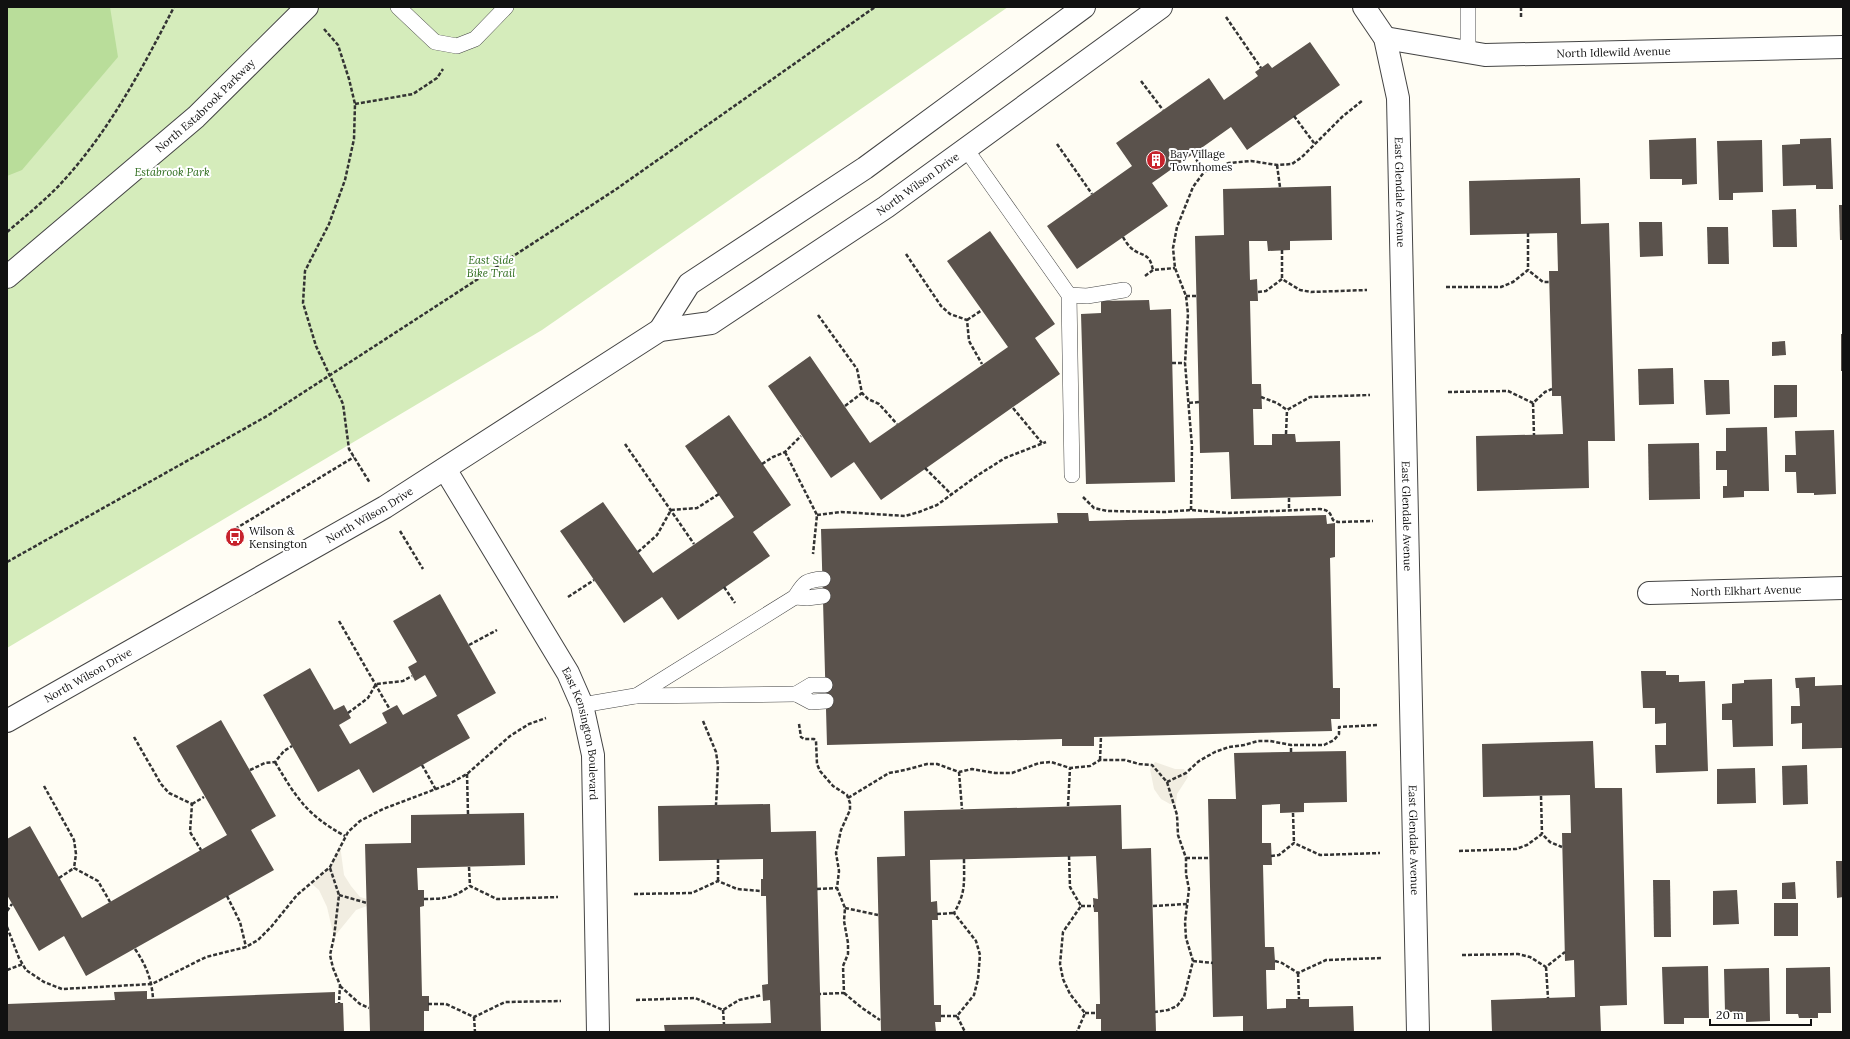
<svg xmlns="http://www.w3.org/2000/svg" width="1850" height="1039" font-family="Lora,serif">
<rect width="100%" height="100%" fill="#fffdf4"/>
<!-- green -->
<polygon fill="#d5ecbb" points="7,7 1008,7 542,330 7,648"/>
<!-- forest -->
<polygon fill="#b9dd9a" points="7,7 110,7 118,57 22,170 7,176"/>
<!-- plaza -->
<g fill="#f1ede1">
<polygon points="1155,762 1175,769 1184,769 1188,777 1177,794 1176,804 1170,804 1161,799 1154,789 1150,769"/>
<polygon points="340,845 344,875 351,886 360,897 367,899 367,906 356,910 334,937 327,907 319,890 312,884 330,867"/>
</g>
<!-- building -->
<g fill="#5a524c">
<polygon points="1310,42 1340,85 1247,150 1231,127 1152,183 1168,206 1077,269 1047,226 1132,166 1116,143 1209,78 1224,100 1258,76 1255,72 1268,63 1272,68"/>
<polygon points="1696,138 1697,184 1682,185 1682,179 1650,179 1649,140"/>
<polygon points="1831,138 1833,189 1816,189 1816,185 1783,186 1782,145 1800,144 1800,139"/>
<polygon points="1762,140 1763,192 1733,193 1733,200 1719,200 1717,141"/>
<polygon points="1580,178 1581,224 1609,223 1615,441 1588,441 1589,488 1477,491 1476,436 1563,434 1561,396 1552,396 1552,389 1549,271 1558,271 1557,233 1470,235 1469,181"/>
<polygon points="1331,186 1332,240 1290,241 1290,250 1268,251 1267,241 1249,241 1250,280 1257,279 1258,301 1250,301 1252,384 1261,384 1262,409 1253,409 1254,445 1272,445 1272,434 1295,434 1296,442 1340,441 1341,496 1231,499 1229,452 1200,453 1195,236 1224,235 1223,189"/>
<polygon points="1839,205 1843,205 1843,240 1840,240"/>
<polygon points="1796,209 1797,247 1773,247 1772,210"/>
<polygon points="1639,222 1662,222 1663,256 1640,257"/>
<polygon points="1707,227 1728,227 1729,264 1708,264"/>
<polygon points="990,231 1055,324 1035,338 1060,374 881,500 854,462 831,478 768,386 810,356 870,443 1008,347 947,261"/>
<polygon points="1149,300 1150,310 1171,309 1175,482 1086,484 1081,314 1101,313 1101,301"/>
<rect x="1841" y="334" width="2" height="37"/>
<polygon points="1785,341 1786,355 1772,356 1772,342"/>
<polygon points="1673,368 1674,404 1639,405 1638,369"/>
<polygon points="1704,380 1729,380 1730,414 1706,415"/>
<polygon points="1774,385 1797,385 1797,417 1774,418"/>
<polygon points="729,415 791,505 753,532 770,556 678,620 662,597 624,623 560,531 603,502 653,573 734,517 685,446"/>
<polygon points="1767,427 1769,491 1744,491 1744,497 1723,498 1723,486 1727,486 1727,470 1716,470 1716,451 1726,451 1726,428"/>
<polygon points="1834,430 1836,494 1814,495 1814,493 1797,493 1796,472 1785,472 1785,455 1796,455 1795,431"/>
<polygon points="1699,443 1700,499 1649,500 1648,444"/>
<polygon points="1057,513 1088,513 1089,521 1326,515 1327,524 1335,523 1335,557 1330,558 1333,688 1340,688 1340,719 1331,719 1332,731 1094,737 1094,746 1062,746 1062,739 827,745 821,529 1058,523"/>
<polygon points="440,594 496,693 457,715 470,738 373,793 359,769 318,792 263,695 310,668 334,710 344,705 351,718 339,725 350,744 387,723 382,713 397,705 403,715 437,696 425,675 415,681 408,667 417,662 393,621"/>
<polygon points="1641,671 1666,671 1666,675 1679,675 1679,682 1705,681 1708,771 1656,773 1655,745 1666,745 1666,723 1655,724 1655,708 1643,708"/>
<polygon points="1815,677 1815,686 1842,685 1842,748 1802,749 1802,723 1791,724 1791,706 1800,706 1799,688 1796,688 1795,678"/>
<polygon points="1772,679 1773,746 1733,747 1732,720 1722,720 1722,704 1732,703 1732,684 1744,683 1744,680"/>
<polygon points="221,720 276,816 251,830 274,870 86,976 64,936 39,951 7,895 7,839 30,826 82,918 227,835 176,746"/>
<polygon points="1593,741 1595,788 1622,788 1627,1005 1600,1006 1601,1032 1492,1032 1491,1000 1575,997 1574,960 1565,961 1562,833 1571,833 1570,795 1483,797 1482,744"/>
<polygon points="1346,751 1347,802 1304,803 1304,812 1280,813 1280,804 1262,805 1262,843 1271,843 1272,865 1263,865 1265,947 1274,947 1275,961 1275,970 1266,970 1267,1009 1286,1008 1286,999 1309,999 1309,1007 1353,1006 1354,1032 1243,1032 1243,1016 1213,1017 1208,799 1236,799 1234,753"/>
<polygon points="1807,765 1808,804 1783,805 1782,766"/>
<polygon points="1755,768 1756,803 1717,804 1717,769"/>
<polygon points="770,804 771,832 816,831 821,1032 665,1032 664,1025 771,1023 770,1000 763,1001 762,985 768,984 766,896 761,896 761,879 763,879 763,859 659,861 658,806"/>
<polygon points="1121,805 1122,849 1151,848 1156,1032 1101,1032 1101,1019 1096,1019 1096,1004 1100,1004 1098,912 1094,912 1093,898 1098,899 1096,856 930,860 931,902 937,901 938,920 932,920 934,1005 941,1005 941,1022 935,1022 936,1032 881,1032 877,857 905,856 904,811"/>
<polygon points="524,813 525,865 417,868 418,890 424,890 424,906 420,907 422,996 429,996 429,1011 424,1011 424,1032 370,1032 365,844 411,843 411,815"/>
<polygon points="1836,861 1843,861 1843,897 1837,898"/>
<polygon points="1653,880 1670,880 1671,937 1654,937"/>
<polygon points="1795,882 1796,899 1782,899 1782,883"/>
<polygon points="1737,890 1739,924 1713,925 1713,891"/>
<rect x="1774" y="903" width="24" height="33"/>
<polygon points="1708,966 1709,1018 1684,1018 1684,1024 1664,1024 1662,967"/>
<polygon points="1830,967 1831,1013 1818,1013 1818,1018 1799,1018 1798,1014 1786,1014 1786,968"/>
<polygon points="1769,968 1770,1021 1746,1022 1746,1012 1725,1012 1724,969"/>
<polygon points="147,991 147,999 335,992 335,1003 343,1003 344,1032 7,1032 7,1004 115,1000 114,992"/>
</g>
<g fill="none" stroke-linecap="round" stroke-linejoin="round">
<defs>
<g id="service">
<polyline points="398,7 435,42 457,46 475,39 506,7"/>
<polyline points="1468,52 1468,7"/>
<polyline points="966,149 1069,295 1072,475"/>
<polyline points="1069,295 1087,296 1124,290"/>
<path d="M823,579c-18,1 -19,4 -28,18l12,1 16,-2"/>
<polyline points="825,685 811,685 796,694 811,702 826,701"/>
<polyline points="636,696 795,597"/>
<polyline points="582,705 635,696 796,694"/>
</g>
<g id="minor">
<path id="s1" d="M1364,7l21,31 13,60 20,934"/>
<path id="s2" d="M1385,38l100,17 358,-8"/>
<path id="s3" d="M7,277l189,-160 111,-110"/>
<path id="s4" d="M445,469l123,204 14,32 11,50 5,277"/>
<path id="s5" d="M1649,593l194,-5"/>
</g>
<g id="tertiary">
<polyline points="660,330 689,284 865,168 1084,7"/>
<path id="s6" d="M7,721l378,-214 275,-177 51,-7 175,-116 275,-200"/>
</g>
</defs>
<!-- service casing -->
<use href="#service" stroke="#444" stroke-width="16"/>
<!-- minor casing -->
<use href="#minor" stroke="#444" stroke-width="24"/>
<!-- tertiary casing -->
<use href="#tertiary" stroke="#444" stroke-width="24"/>
<!-- path -->
<g stroke="#333" stroke-width="2.5" stroke-dasharray="4 2" stroke-linecap="butt">
<polyline points="1521,7 1521,19"/>
<polyline points="1226,17 1261,68"/>
<polyline points="324,29 338,45 349,79 355,104 354,139 345,180 329,224 305,271 303,303 316,346 343,404 349,449 370,483"/>
<polyline points="1141,81 1163,110"/>
<polyline points="355,104 413,94 437,78 443,69"/>
<polyline points="1294,116 1314,143"/>
<polyline points="1057,144 1092,194"/>
<polyline points="1193,154 1204,172"/>
<polyline points="1277,165 1280,187"/>
<path d="M7,232c20,-17 41,-34 58,-53 46,-51 78,-112 109,-172"/>
<polyline points="1528,233 1528,270"/>
<path d="M1123,237c2,4 5,8 8,11 12,10 18,3 22,22"/>
<polyline points="1282,250 1282,279"/>
<polyline points="906,254 941,306 950,314 967,320 969,341 982,364"/>
<polyline points="1145,276 1153,270 1175,268"/>
<polyline points="1446,287 1501,287 1513,282 1528,270 1543,282 1550,282"/>
<polyline points="1258,292 1266,291 1282,279 1300,290 1311,292 1367,290"/>
<polyline points="1186,296 1197,296"/>
<polyline points="818,315 857,369 862,393 868,399 879,404 897,424"/>
<polyline points="967,320 982,310"/>
<polyline points="1172,363 1185,363"/>
<polyline points="1448,392 1508,391 1533,403 1545,392 1552,389"/>
<polyline points="1261,397 1277,403 1287,410 1310,397 1370,395"/>
<polyline points="1189,403 1199,402"/>
<polyline points="1533,403 1534,435"/>
<polyline points="845,406 862,393"/>
<polyline points="1013,408 1042,443"/>
<polyline points="1286,434 1287,410"/>
<polyline points="625,444 694,544"/>
<polyline points="785,452 817,515 813,554"/>
<polyline points="762,464 773,457 785,452 801,436"/>
<polyline points="925,468 951,494"/>
<path d="M1083,497l11,11 13,3 58,1 26,-2 37,3 92,-4c8,1 10,3 13,11l5,2 35,-1"/>
<polyline points="1289,498 1289,509"/>
<polyline points="1191,510 1192,446 1185,363 1188,314 1186,296 1175,268 1173,248 1177,227 1193,187 1204,172 1229,163 1251,161 1277,165 1292,164 1302,157 1342,117 1363,100"/>
<polyline points="817,515 841,512 905,516 919,512 937,505 978,475 1005,458 1046,442"/>
<polyline points="400,531 423,569"/>
<polyline points="230,532 354,457"/>
<polyline points="638,552 657,535 671,510 697,508 719,494"/>
<polyline points="7,562 267,416 615,190 875,7"/>
<polyline points="724,587 735,603"/>
<polyline points="568,597 594,580"/>
<polyline points="339,621 389,708"/>
<polyline points="469,645 497,630"/>
<polyline points="348,713 368,698 376,684 403,681 412,676"/>
<polyline points="703,721 716,752 718,766 716,805"/>
<polyline points="799,724 801,737 804,739 814,739 816,741 817,764 820,771 833,786 847,795 850,803 850,810 841,830 836,853 839,871 837,888 845,908 844,921 848,943 848,954 843,966 844,993 820,994"/>
<polyline points="134,737 161,784 169,793 192,804 190,832 201,850"/>
<polyline points="1291,752 1291,745"/>
<polyline points="1100,760 1101,736"/>
<path d="M275,762c22,37 32,53 70,74"/>
<polyline points="422,765 436,790"/>
<polyline points="250,770 265,763 275,762 284,751 292,746"/>
<polyline points="959,772 962,809"/>
<polyline points="467,774 468,814"/>
<polyline points="1167,782 1186,773 1199,761 1215,752 1229,747 1244,745 1258,741 1270,741 1291,745 1324,745 1334,740 1339,734 1339,727 1377,725"/>
<polyline points="44,786 74,840 76,854 74,868 98,881 110,902"/>
<polyline points="1541,796 1542,834"/>
<polyline points="848,798 889,773 905,770 927,764 937,764 959,772 972,769 995,773 1012,773 1039,763 1051,762 1070,768 1090,766 1100,760 1125,760 1139,764 1152,765 1167,782 1177,815 1178,835 1186,858 1186,874 1189,889 1185,922 1186,938 1193,961 1184,997 1177,1006 1168,1010 1155,1012"/>
<polyline points="192,804 204,797"/>
<polyline points="1068,806 1070,768"/>
<polyline points="1293,813 1294,843"/>
<polyline points="1459,851 1516,849 1527,845 1542,834 1550,842 1562,847"/>
<polyline points="1069,856 1070,887 1081,906 1063,932 1060,964 1063,979 1070,994 1085,1013 1077,1032"/>
<polyline points="1271,856 1279,855 1294,843 1320,855 1380,853"/>
<polyline points="1186,858 1209,858"/>
<polyline points="718,859 718,881"/>
<path d="M964,859c0,24 2,33 -10,54l22,28 4,14 -2,24 -4,16 -17,21 8,16"/>
<polyline points="469,867 470,886"/>
<polyline points="330,868 339,895 334,937 330,955 333,968 340,985 339,1003"/>
<polyline points="59,878 74,868"/>
<polyline points="817,889 837,888"/>
<polyline points="634,894 692,893 718,881 737,889 761,891"/>
<polyline points="339,895 367,903"/>
<polyline points="227,896 240,922 246,947"/>
<path d="M424,899c21,0 29,-1 46,-13l27,13 61,-2"/>
<polyline points="1081,906 1094,906"/>
<polyline points="1153,906 1187,904"/>
<polyline points="845,908 878,915"/>
<polyline points="7,911 12,904"/>
<polyline points="937,914 954,913"/>
<polyline points="7,927 19,958 26,970 44,982 62,989 152,984 206,957 246,947 258,940 271,927 297,895 330,867 348,832 360,821 383,809 449,784 467,774 510,736 529,724 546,718"/>
<path d="M135,949c11,16 17,31 18,50"/>
<polyline points="1462,955 1518,954 1530,957 1546,967 1565,952"/>
<polyline points="1193,961 1213,963"/>
<polyline points="1275,961 1282,963 1298,973 1326,960 1382,958"/>
<polyline points="1546,967 1548,998"/>
<polyline points="7,970 23,964"/>
<polyline points="1298,973 1299,999"/>
<polyline points="340,986 360,1004 369,1008"/>
<polyline points="844,993 862,1008 880,1020"/>
<polyline points="636,1000 695,998 723,1010 739,1000 762,995"/>
<polyline points="428,1004 446,1004 474,1017 505,1002 561,1001"/>
<polyline points="723,1010 724,1024"/>
<polyline points="1085,1013 1096,1013"/>
<polyline points="941,1016 957,1016"/>
<polyline points="474,1017 475,1032"/>
</g>
<!-- service -->
<use href="#service" stroke="#fff" stroke-width="15"/>
<!-- minor -->
<use href="#minor" stroke="#fff" stroke-width="22"/>
<!-- tertiary -->
<use href="#tertiary" stroke="#fff" stroke-width="22"/>
</g>
<!-- icons -->
<defs>
<symbol id="building-disc" viewBox="-11 -11 22 22"><circle r="9.5" fill="#c7222b" stroke="#fff"/><path d="M-4-6H4V6H1V3H-1V6H-4ZM-2.5-4.3h1.7v1.8h-1.7ZM.8-4.3h1.7v1.8H.8ZM-2.5-1h1.7V.8h-1.7ZM.8-1h1.7V.8H.8Z" fill="#fff"/></symbol>
<symbol id="bus-disc" viewBox="-11 -11 22 22"><circle r="9.5" fill="#c7222b" stroke="#fff"/><path d="M-5-6H5V4H4V6H2V4H-2V6H-4V4H-5ZM-3.5-4V0h7V-4ZM-3.5 1.2v1.5H-2V1.2ZM2 1.2v1.5H3.5V1.2Z" fill="#fff"/></symbol>
</defs>
<g fill-rule="evenodd">
<use href="#building-disc" x="1145" y="149" width="22" height="22"/>
<use href="#bus-disc" x="224" y="526" width="22" height="22"/>
</g>
<g text-anchor="middle" stroke-width="4" stroke-linejoin="round" paint-order="stroke">
<!-- street labels -->
<g font-size="11" fill="#111" stroke="#fff">
<text dy="4" stroke="none"><textPath href="#s2" startOffset="230">North Idlewild Avenue</textPath></text>
<text dy="4" stroke="none"><textPath href="#s3" startOffset="262">North Estabrook Parkway</textPath></text>
<text dy="4" stroke="none"><textPath href="#s6" startOffset="1062">North Wilson Drive</textPath></text>
<text dy="4" stroke="none"><textPath href="#s1" startOffset="193">East Glendale Avenue</textPath></text>
<text dy="4" stroke="none"><textPath href="#s6" startOffset="417">North Wilson Drive</textPath></text>
<text dy="4" stroke="none"><textPath href="#s1" startOffset="517">East Glendale Avenue</textPath></text>
<text dy="4" stroke="none"><textPath href="#s5" startOffset="97">North Elkhart Avenue</textPath></text>
<text dy="4" stroke="none"><textPath href="#s6" startOffset="93">North Wilson Drive</textPath></text>
<text dy="4" stroke="none"><textPath href="#s4" startOffset="301">East Kensington Boulevard</textPath></text>
<text dy="4" stroke="none"><textPath href="#s1" startOffset="841">East Glendale Avenue</textPath></text>
</g>
<!-- poi labels -->
<g font-size="11" fill="#111" stroke="#fff" text-anchor="start">
<text x="1170" y="158">Bay Village<tspan x="1170" dy="13">Townhomes</tspan></text>
<text x="249" y="535">Wilson &amp;<tspan x="249" dy="13">Kensington</tspan></text>
</g>
<!-- park labels -->
<g font-size="11" font-style="italic" fill="#2e6c1d" stroke="#fff">
<text x="172" y="176">Estabrook Park</text>
<text x="491" y="264">East Side<tspan x="491" dy="13">Bike Trail</tspan></text>
</g>
</g>
<!-- border -->
<rect width="1850" height="1039" fill="none" stroke="#111111" stroke-width="16"/>
<!-- scale -->
<path d="M1710 1019v6h101v-6" fill="none" stroke="#111111" stroke-width="2"/>
<text x="1716" y="1019" font-size="12" fill="#111111" stroke="#ffffff" stroke-width="3" paint-order="stroke">20 m</text>
</svg>
